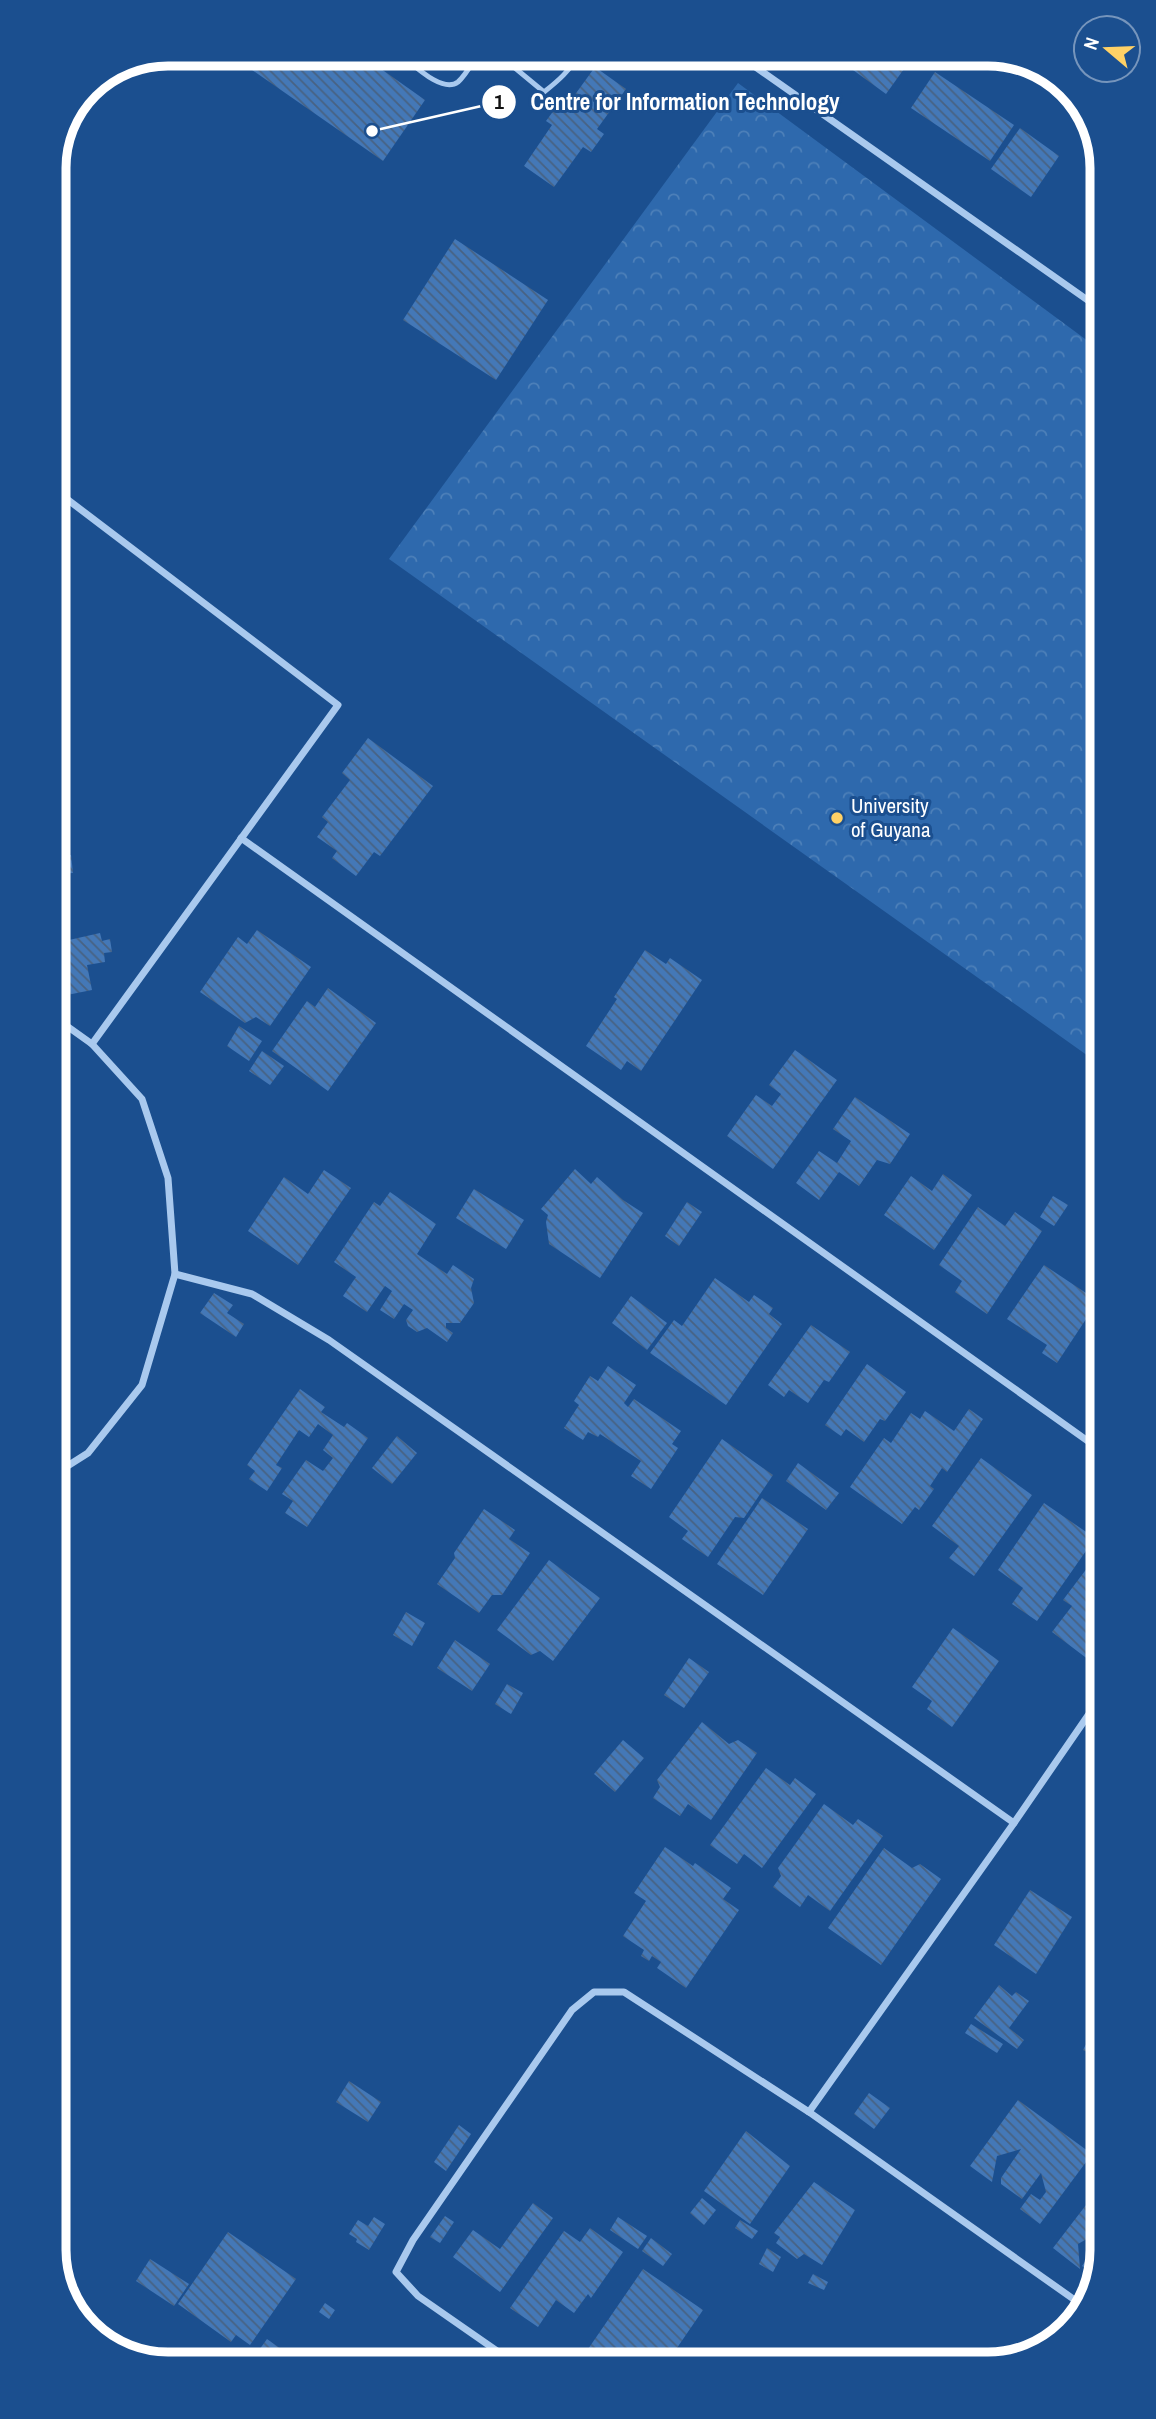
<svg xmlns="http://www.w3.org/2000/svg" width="1156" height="2419" font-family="'Archivo Narrow',sans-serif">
<defs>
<pattern id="forest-crowns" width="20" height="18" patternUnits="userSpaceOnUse" patternTransform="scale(1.75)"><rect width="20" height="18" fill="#2e69ad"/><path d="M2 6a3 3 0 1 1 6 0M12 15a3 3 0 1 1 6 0" fill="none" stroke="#4d80b9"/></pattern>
<pattern id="building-back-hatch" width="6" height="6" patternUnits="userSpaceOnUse" patternTransform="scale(1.75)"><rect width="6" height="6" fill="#4478b7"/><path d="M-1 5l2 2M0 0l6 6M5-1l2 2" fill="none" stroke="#486282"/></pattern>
</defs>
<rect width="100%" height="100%" fill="#1b4f8f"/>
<!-- forest -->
<polygon fill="url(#forest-crowns)" points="738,83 1096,347 1098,1063 389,559"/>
<!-- building -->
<g fill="url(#building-back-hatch)">
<polygon points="248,54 360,54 425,100 383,161 242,63"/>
<polygon points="864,54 912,55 936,55 928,66 914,55 886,94 853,70"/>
<polygon points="595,67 626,89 597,129 604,134 591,152 583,147 554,187 524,166 552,125 546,121 560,102 566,107"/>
<polygon points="935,72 1014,125 990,161 911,108"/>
<polygon points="1020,128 1059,156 1031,197 991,169"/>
<polygon points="455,239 548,300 496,380 403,320"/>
<polygon points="368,738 433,786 380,856 374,852 356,876 332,858 337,851 317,837 328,822 322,817 350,780 342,773"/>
<polygon points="71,855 73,873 58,874 56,857"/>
<polygon points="65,917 69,940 100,933 102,941 110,939 112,952 104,953 105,962 87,965 92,990 67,995 63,971 57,972 57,918"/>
<polygon points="257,930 311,967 270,1026 256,1017 245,1023 200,992 238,937 247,944"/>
<polygon points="645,950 666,964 670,958 702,980 641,1071 627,1061 621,1070 586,1046 617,999 614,997"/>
<polygon points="328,988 376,1023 328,1091 272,1051 307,1001 315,1007"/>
<polygon points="239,1026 262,1041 249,1061 227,1046"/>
<polygon points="795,1050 837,1080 773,1169 727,1136 756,1095 772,1106 781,1094 769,1085"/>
<polygon points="262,1051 284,1066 270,1085 249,1071"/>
<polygon points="855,1097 910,1134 890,1164 877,1160 859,1186 839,1172 819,1200 796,1183 819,1151 837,1163 851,1141 833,1129"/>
<polygon points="575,1169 591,1184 597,1177 623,1200 643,1213 600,1278 549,1244 546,1222 548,1215 541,1209"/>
<polygon points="324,1170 351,1188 298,1265 248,1231 284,1177 308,1194"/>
<polygon points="943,1174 972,1195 934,1250 884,1215 911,1176 932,1191"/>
<polygon points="474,1189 524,1220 506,1249 456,1218"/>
<polygon points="390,1192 436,1224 417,1254 447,1274 453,1265 474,1279 471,1288 474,1303 460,1323 446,1323 446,1328 453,1333 447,1342 427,1328 417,1332 408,1326 406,1320 413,1310 404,1304 394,1319 380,1310 392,1291 385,1286 367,1312 343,1296 356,1277 334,1262 374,1202 380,1206"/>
<polygon points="1053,1196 1068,1205 1054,1226 1040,1217"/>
<polygon points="687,1202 702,1212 679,1246 665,1236"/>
<polygon points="978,1207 1005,1226 1015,1212 1042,1231 987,1314 955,1292 962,1281 939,1265"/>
<polygon points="1044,1265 1098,1301 1057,1363 1042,1353 1047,1345 1007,1319"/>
<polygon points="715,1278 749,1302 754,1295 773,1308 769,1314 782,1324 726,1405 650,1353 674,1320 682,1326"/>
<polygon points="214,1293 233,1305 227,1313 244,1324 236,1337 200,1313"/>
<polygon points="631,1296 667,1323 647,1350 612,1323"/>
<polygon points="811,1325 850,1352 829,1382 824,1380 808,1403 789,1390 784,1397 768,1385"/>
<polygon points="867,1364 906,1392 885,1421 880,1419 864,1442 846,1429 841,1436 825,1425"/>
<polygon points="608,1366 636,1385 624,1403 628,1407 634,1399 681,1431 672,1444 678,1448 651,1489 631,1476 641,1461 600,1434 598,1437 588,1432 583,1440 564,1428 579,1405 574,1401 590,1376 598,1381"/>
<polygon points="300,1389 325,1407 321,1412 344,1427 347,1423 368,1438 307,1527 285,1513 293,1501 282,1494 306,1460 323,1471 333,1458 323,1450 333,1435 318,1424 309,1437 299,1430 276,1465 282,1468 267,1491 249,1479 255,1471 247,1465"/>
<polygon points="969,1409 983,1419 947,1472 942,1468 930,1486 934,1489 919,1510 915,1507 902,1524 850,1487 884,1438 891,1443 911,1413 920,1419 925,1411 954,1431"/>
<polygon points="397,1436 417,1453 392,1484 372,1468"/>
<polygon points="722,1439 773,1475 744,1518 735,1517 708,1557 682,1539 688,1531 669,1517"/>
<polygon points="981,1458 1032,1495 974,1576 949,1558 959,1546 932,1526"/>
<polygon points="798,1463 839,1493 826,1510 786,1481"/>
<polygon points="762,1498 808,1529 763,1595 717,1564"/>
<polygon points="1044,1503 1095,1538 1037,1621 1012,1604 1023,1588 998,1570"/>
<polygon points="484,1509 515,1530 509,1539 530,1553 502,1595 492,1595 479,1613 437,1584 455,1558 454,1553"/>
<polygon points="1100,1551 1100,1646 1089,1660 1052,1632 1072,1606 1063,1600"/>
<polygon points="549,1560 600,1598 553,1661 540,1651 531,1655 497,1630"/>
<polygon points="406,1612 425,1623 412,1646 393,1635"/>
<polygon points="953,1628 999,1661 952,1727 927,1709 932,1701 912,1687"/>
<polygon points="455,1640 490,1664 472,1691 437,1668"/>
<polygon points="689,1658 709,1672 684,1708 664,1695"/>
<polygon points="507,1684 523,1693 511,1714 495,1704"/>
<polygon points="702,1722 729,1744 738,1740 757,1753 711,1820 688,1804 680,1816 653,1798 660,1787 657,1780"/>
<polygon points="623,1740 644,1758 615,1792 594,1774"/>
<polygon points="766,1768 790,1785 795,1778 816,1794 762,1868 744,1854 737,1864 710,1845"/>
<polygon points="824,1804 853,1825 858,1819 883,1836 830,1911 808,1895 800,1907 773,1887 781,1876 778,1868"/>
<polygon points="665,1847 693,1866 695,1863 731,1888 723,1899 739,1910 686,1988 657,1968 661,1962 652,1956 649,1961 641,1956 644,1950 623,1936 646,1901 634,1893"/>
<polygon points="884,1848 912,1868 920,1864 941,1879 881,1965 828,1928"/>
<polygon points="1030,1890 1072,1917 1036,1974 994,1945"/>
<polygon points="999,1985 1012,1996 1016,1992 1029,2001 1009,2028 1024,2040 1017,2049 974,2018"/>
<polygon points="971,2024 1003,2044 997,2053 965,2033"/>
<polygon points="1096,2025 1101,2028 1101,2069 1087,2061 1091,2054 1083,2050"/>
<polygon points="349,2081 381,2102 368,2122 336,2102"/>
<polygon points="869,2093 890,2108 874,2129 854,2114"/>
<polygon points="1018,2100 1092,2154 1040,2224 1020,2209 1031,2194 1040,2200 1046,2192 1041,2173 1022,2199 1001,2184 1001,2178 1021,2149 997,2156 992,2182 970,2166"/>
<polygon points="459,2125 471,2134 446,2171 434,2162"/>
<polygon points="746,2131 790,2166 750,2224 704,2191"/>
<polygon points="814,2182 855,2210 822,2265 804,2254 797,2259 776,2243 780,2237 774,2233"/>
<polygon points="1096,2192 1102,2200 1102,2251 1094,2275 1082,2266 1099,2241 1092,2236 1078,2244 1080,2269 1053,2248"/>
<polygon points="702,2198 716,2210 704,2225 690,2213"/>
<polygon points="533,2203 553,2218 500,2292 453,2257 473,2230 500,2249"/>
<polygon points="445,2216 454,2222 440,2243 430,2237"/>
<polygon points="374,2217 385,2224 369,2250 356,2242 357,2239 349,2234 358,2220 368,2226"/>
<polygon points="618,2217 647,2236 638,2249 610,2230"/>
<polygon points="740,2220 758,2231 752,2239 735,2228"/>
<polygon points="590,2228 623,2252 591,2298 588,2294 574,2313 556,2300 538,2327 510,2308 564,2231 580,2242"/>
<polygon points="228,2232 296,2279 250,2345 236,2335 231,2342 178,2304"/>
<polygon points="651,2238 672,2254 663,2266 642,2251"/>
<polygon points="767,2248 781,2257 773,2272 759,2264"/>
<polygon points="150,2259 189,2284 174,2306 136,2281"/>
<polygon points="643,2269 703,2310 668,2361 621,2361 624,2356 615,2351 607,2361 599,2361 586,2352"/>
<polygon points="813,2274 828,2282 824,2290 808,2283"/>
<polygon points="325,2303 335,2310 329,2319 319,2312"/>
<polygon points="267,2339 295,2359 291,2364 249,2364"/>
</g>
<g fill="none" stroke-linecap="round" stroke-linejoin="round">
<!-- lane -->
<g stroke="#a9c9ee" stroke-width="5">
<path d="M400,54c13,10 42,40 58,28 8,-7 14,-19 20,-28"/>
<path d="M498,54l46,38c14,-11 27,-22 34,-38"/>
</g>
<!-- street -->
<g stroke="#a9c9ee" stroke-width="7">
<polyline points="737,54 1096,306"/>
<polyline points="55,490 338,705 92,1044"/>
<polyline points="241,838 1099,1449"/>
<polyline points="57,1019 92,1044 142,1099 168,1178 175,1274 142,1385 88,1453 58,1472"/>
<polyline points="175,1274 252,1294 329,1340 1014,1823"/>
<polyline points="809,2112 1014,1823 1100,1698"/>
<polyline points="513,2362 418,2296 396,2272 413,2240 572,2010 594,1992 624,1992 809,2112 1079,2303 1084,2309"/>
</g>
</g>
<!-- markers -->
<circle fill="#ffd166" stroke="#1b4f8f" stroke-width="2.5" cx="837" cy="818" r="7"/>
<g text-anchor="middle" stroke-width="6" stroke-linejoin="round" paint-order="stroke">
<!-- poi labels -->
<g font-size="21" fill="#fff" stroke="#1b4f8f" text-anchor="start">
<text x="851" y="813">University<tspan x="851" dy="24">of Guyana</tspan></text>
</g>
</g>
<!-- crop -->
<path d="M0 0H1156V2419H0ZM168 66H988A102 102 0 0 1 1090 168V2250A102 102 0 0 1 988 2352H168A102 102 0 0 1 66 2250V168A102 102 0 0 1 168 66Z" fill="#1b4f8f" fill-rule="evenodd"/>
<path fill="none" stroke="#fff" stroke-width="9" d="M168 66H988A102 102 0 0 1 1090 168V2250A102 102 0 0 1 988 2352H168A102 102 0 0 1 66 2250V168A102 102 0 0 1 168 66Z"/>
<!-- callouts -->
<path fill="none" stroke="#fff" stroke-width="2.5" d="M372 131L499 102"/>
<g fill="#fff" stroke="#1b4f8f" stroke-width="2.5">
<circle cx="372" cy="131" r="7"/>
<circle cx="499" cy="102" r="18"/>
</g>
<g font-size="21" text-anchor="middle" font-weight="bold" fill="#111">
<text x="499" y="109">1</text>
</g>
<g font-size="23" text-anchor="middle" font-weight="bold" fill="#fff" stroke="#1b4f8f" stroke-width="6" stroke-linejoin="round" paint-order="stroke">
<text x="685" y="110">Centre for Information Technology</text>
</g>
<!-- north arrow -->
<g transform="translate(1107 49) rotate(289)"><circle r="33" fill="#1b4f8f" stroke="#7695bc" stroke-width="2"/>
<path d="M0-5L12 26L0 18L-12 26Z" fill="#ffd166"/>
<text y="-10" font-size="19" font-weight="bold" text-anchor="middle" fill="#ffffff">N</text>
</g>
</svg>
